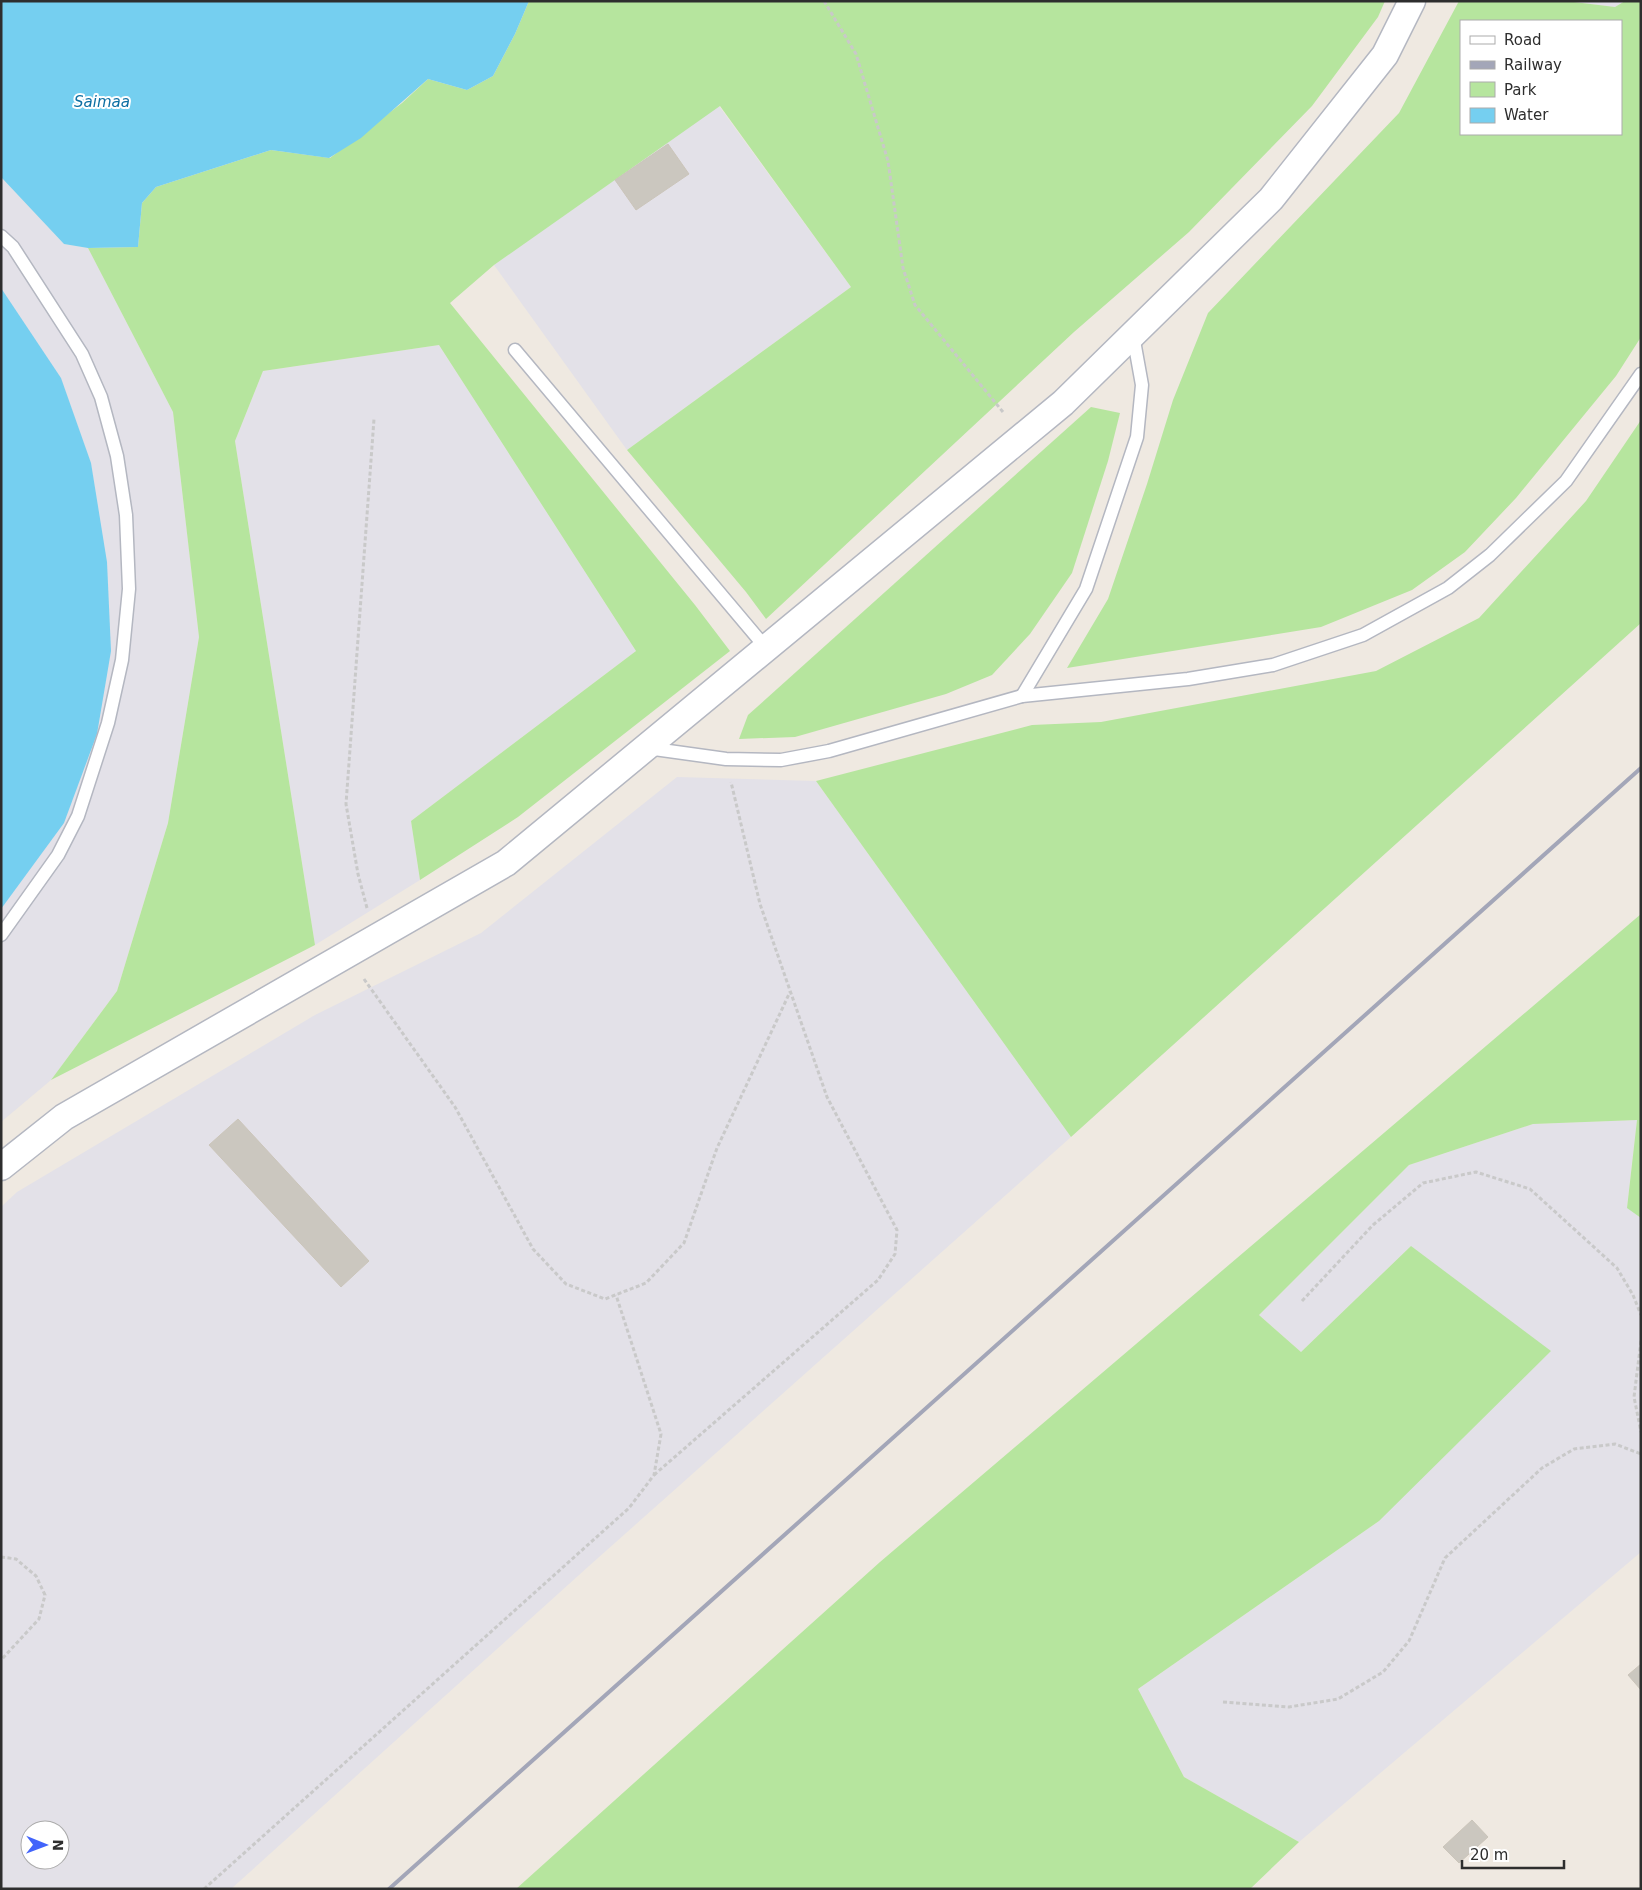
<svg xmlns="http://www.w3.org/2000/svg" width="1642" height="1890" font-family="'DejaVu Sans',sans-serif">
<rect width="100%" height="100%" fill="#efe9e1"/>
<!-- industrial -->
<g fill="#e3e1e8" fill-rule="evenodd">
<polygon points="1566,1 1625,1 1615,7"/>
<polygon points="719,106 851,287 627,450 494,265"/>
<polygon points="1,177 64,244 88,248 173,412 199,637 168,823 117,991 51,1080 1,1122"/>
<polygon points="439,345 636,651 411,821 420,880 315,945 235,441 263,371"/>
<path d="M677,777l139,4 255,356 -482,429 -358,323h-230v-682l16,-15 298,-177 166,-82zM30,1830h30v30h-30z"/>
<polygon points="1637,1120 1627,1207 1641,1218 1641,1552 1299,1842 1184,1777 1138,1689 1379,1521 1411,1246 1301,1352 1259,1315 1409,1165 1533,1124"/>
</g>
<!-- green -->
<g fill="#b6e59e" fill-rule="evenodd">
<polygon points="529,1 1385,1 1378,17 1312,106 1189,232 1074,332 766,619 746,592 627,450 851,287 720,106 494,265 450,303 695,605 730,651 518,817 420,880 411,821 636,651 439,345 263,371 235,441 315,945 51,1080 117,991 168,823 199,637 173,412 88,248 138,247 142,203 156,187 271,150 330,158 402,103 428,79 467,90 493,76 515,34"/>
<path d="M1459,1h107l49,6 10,-6h16v336l-25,39 -100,122 -51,54 -53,38 -91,37 -254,41 41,-69 39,-115 26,-84 35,-87 191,-200zM1461,21h160v113h-160z"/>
<polygon points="1091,407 1120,413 1108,461 1072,573 1030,634 992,675 946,694 795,737 739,739 748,715"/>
<polygon points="1641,420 1641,623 1071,1137 816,781 1032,725 1101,722 1376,671 1479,618 1586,501"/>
<polygon points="1641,914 1641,1218 1627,1208 1637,1120 1533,1124 1409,1165 1259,1315 1301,1352 1411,1246 1551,1351 1379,1521 1138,1689 1184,1777 1299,1842 1250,1889 516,1889 880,1562"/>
</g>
<!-- water -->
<g fill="#75cff0">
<polygon points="1,1 529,1 515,34 493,76 467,90 428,79 361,138 329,158 271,150 156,187 142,203 138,247 88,248 64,244 1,177"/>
<polygon points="1,288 61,378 91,463 107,562 111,651 97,734 64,823 1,909"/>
</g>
<!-- building -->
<g fill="#cbc7bf" stroke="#cbc5ba">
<polygon points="668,144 689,174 636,210 615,180"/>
<polygon points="238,1119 369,1261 341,1287 209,1145"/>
<polygon points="1641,1664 1641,1690 1628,1675"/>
<polygon points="1472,1820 1488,1837 1459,1863 1443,1847"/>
</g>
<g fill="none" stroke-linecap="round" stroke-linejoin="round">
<defs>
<g id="service">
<polyline points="1,236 13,247 82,354 101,397 117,456 126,515 129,589 122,660 108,723 78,816 58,855 1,935"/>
<polyline points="515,350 766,648"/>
<polyline points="1022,696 1086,589 1137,437 1142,385 1133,335"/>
<polyline points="647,748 726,759 781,760 829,751 1022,696 1188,679 1273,665 1363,635 1448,588 1490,555 1566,481 1641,374"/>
</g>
<polyline id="minor" points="1,1167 64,1117 506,863 1063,403 1271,199 1385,55 1412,1"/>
</defs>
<!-- service casing -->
<use href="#service" stroke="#b4b7c1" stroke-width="15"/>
<!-- minor casing -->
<use href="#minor" stroke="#b4b7c1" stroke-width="29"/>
<!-- path -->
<g stroke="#c9c9c9" stroke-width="3" stroke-dasharray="4 2.5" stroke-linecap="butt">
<polyline points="824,1 856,54 888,161 903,268 915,305 1003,412"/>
<polyline points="367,908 358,874 346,804 374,419"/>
<polyline points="364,979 455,1107 533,1249 566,1284 605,1299 646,1283 684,1243 717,1148 790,992"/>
<polyline points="1302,1301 1373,1225 1423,1183 1476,1172 1530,1189 1617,1268 1633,1295 1641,1315"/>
<polyline points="1641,1341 1634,1397 1641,1432"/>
<polyline points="654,1475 878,1280 895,1254 897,1230 827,1097 760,904 731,782"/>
<polyline points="1,1557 16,1559 36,1576 45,1595 39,1619 1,1660"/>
<polyline points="1223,1702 1289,1707 1338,1699 1383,1672 1409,1641 1445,1558 1542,1468 1574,1449 1615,1444 1641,1454"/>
<polyline points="204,1889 629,1508 654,1475 661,1434 616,1295"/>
</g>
<!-- service -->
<use href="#service" stroke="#fff" stroke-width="12"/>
<!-- minor -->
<use href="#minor" stroke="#fff" stroke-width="26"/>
<!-- rail -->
<polyline stroke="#a3a6b8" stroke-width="4" points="389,1889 1641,768"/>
</g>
<g text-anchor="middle" stroke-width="4" stroke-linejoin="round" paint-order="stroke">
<!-- water labels -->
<g font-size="15" font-style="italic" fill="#0d6fa3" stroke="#fff">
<text x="102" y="107">Saimaa</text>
</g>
</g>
<!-- border -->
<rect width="1642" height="1890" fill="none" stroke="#2e2e2e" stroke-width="5"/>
<!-- legend -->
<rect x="1460" y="20" width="162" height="115" fill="#ffffff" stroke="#ababab"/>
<rect x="1470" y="36" width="25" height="8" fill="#ffffff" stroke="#ababab"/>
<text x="1504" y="45" font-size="15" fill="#2e2e2e">Road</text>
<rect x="1470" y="61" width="25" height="8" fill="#a3a6b8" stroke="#ababab"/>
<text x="1504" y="70" font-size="15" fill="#2e2e2e">Railway</text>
<rect x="1470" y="82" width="25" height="15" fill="#b6e59e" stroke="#ababab"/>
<text x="1504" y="95" font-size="15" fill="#2e2e2e">Park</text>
<rect x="1470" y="108" width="25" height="15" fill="#75cff0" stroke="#ababab"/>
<text x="1504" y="120" font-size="15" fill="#2e2e2e">Water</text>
<!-- north arrow -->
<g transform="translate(45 1845) rotate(91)"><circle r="24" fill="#ffffff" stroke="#ababab"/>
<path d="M0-4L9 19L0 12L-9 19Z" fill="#4264fb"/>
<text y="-8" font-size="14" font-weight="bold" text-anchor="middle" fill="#2e2e2e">N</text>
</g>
<!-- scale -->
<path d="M1462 1860v8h102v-8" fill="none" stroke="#2e2e2e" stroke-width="2.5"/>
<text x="1470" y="1860" font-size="15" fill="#2e2e2e" stroke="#ffffff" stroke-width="4" paint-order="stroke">20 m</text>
</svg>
